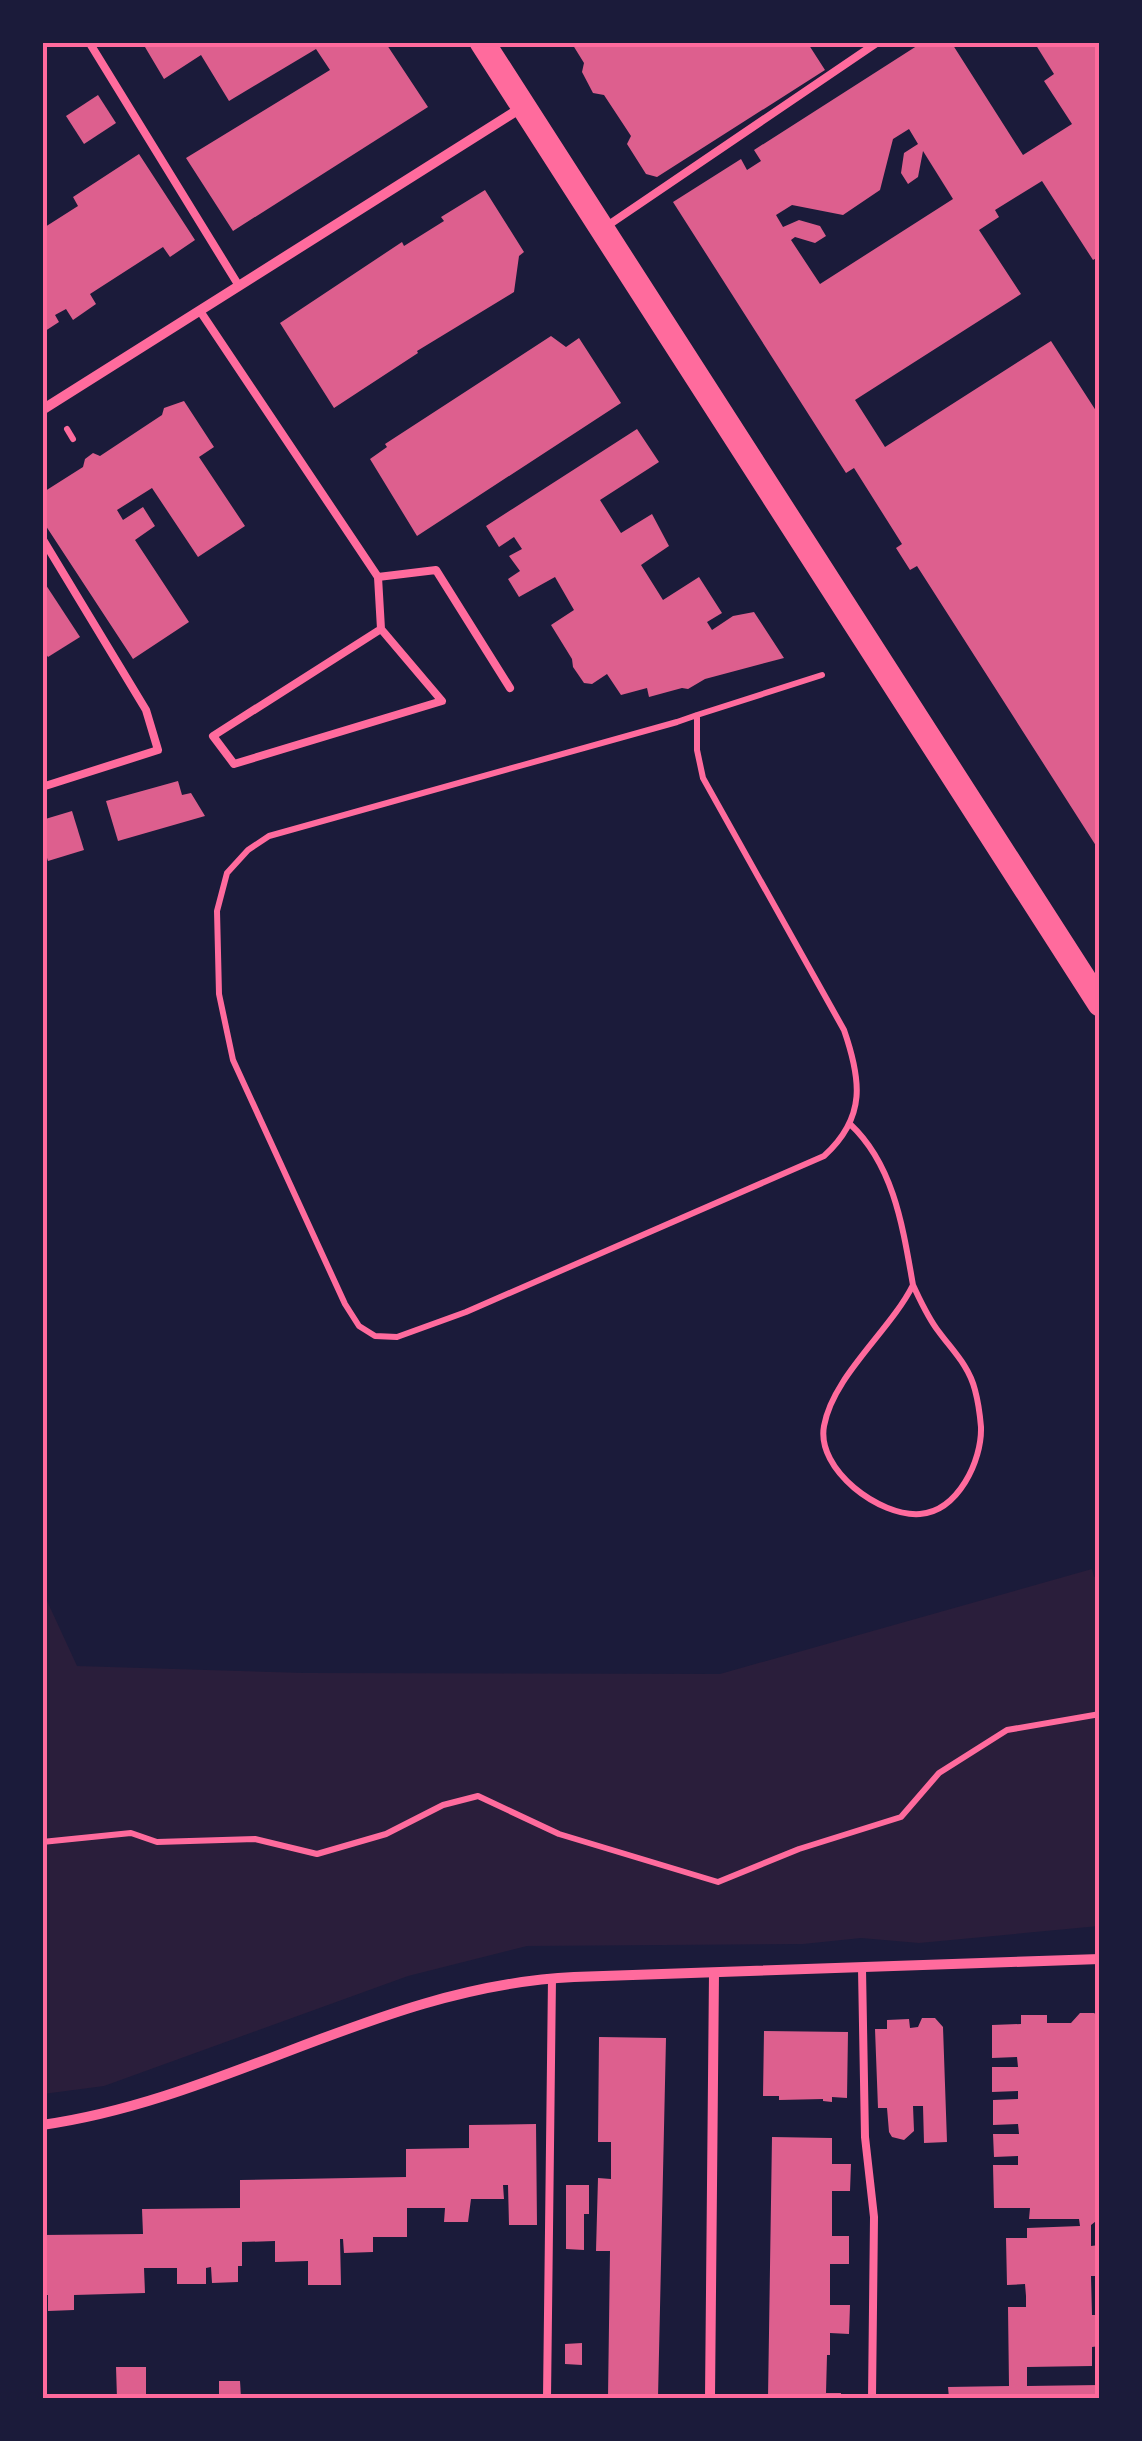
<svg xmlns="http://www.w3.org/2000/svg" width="1142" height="2441" font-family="'Sofia Sans Condensed',sans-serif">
<rect width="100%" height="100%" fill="#1b1b3a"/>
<!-- green -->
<polygon fill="#2a1e3b" points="1098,1545 1099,1926 919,1943 861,1938 803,1944 527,1946 408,1976 104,2086 43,2094 42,1590 77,1666 304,1673 720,1674 1092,1569 1094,1577 1098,1575"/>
<!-- building -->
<g fill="#dd5f8e" fill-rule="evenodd">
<polygon points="142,42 385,42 428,107 233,231 186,158 330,70 316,49 229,101 201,55 164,79"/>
<polygon points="571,42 807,42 825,70 657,177 646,174 627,144 631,136 604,95 593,93 582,72 584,63"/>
<path d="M923,42h28l72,113 49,-31 -28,-43 10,-7 -20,-32h66v214l-7,4 -51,-79 -47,29 4,7 -20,13 42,64 -166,106 30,47 166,-106 49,76v435l-183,-286 -7,4 -14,-22 6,-4 -48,-76 -8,5 -173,-271 68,-43 6,11 14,-9 -7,-11zM909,129l9,15 -14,9 -3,20 7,11 10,-7 5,-26 30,48 -133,85 -29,-44 4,-3 20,6 11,-7 -6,-10 -21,-6 -16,7 -7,-12 16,-10 51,10 37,-25 13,-51z"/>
<polygon points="98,95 116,123 84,144 66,116"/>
<polygon points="139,154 195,240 170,257 163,247 90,294 96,304 73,320 66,309 55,315 59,322 42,333 42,223 45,227 78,206 73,197"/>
<polygon points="485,190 524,252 519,256 514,292 417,351 418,353 334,408 280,323 402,242 404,246 444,221 441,217"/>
<polygon points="551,336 566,347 579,338 621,403 417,536 370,459 387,447 385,444"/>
<polygon points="184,401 214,447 199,457 245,526 198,557 152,488 117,510 123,520 143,507 155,526 135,540 189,622 133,659 42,520 42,493 83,467 85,459 93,453 100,456 162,415 164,408"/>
<polygon points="637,429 659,462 600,500 621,533 652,514 669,546 641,565 663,600 699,577 722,613 707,622 712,630 733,616 754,612 784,658 705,679 688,689 682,688 649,697 647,688 621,695 607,674 592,684 584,683 573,667 572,659 551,625 574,610 555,577 519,597 508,579 520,571 509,556 522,549 514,537 499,547 486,526"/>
<polygon points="42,579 80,637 48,657 42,648"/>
<polygon points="178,781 182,795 191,793 205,816 118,841 106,801"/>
<polygon points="72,811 84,850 48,861 42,842 42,820"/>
<polygon points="1080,2013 1094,2013 1100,2017 1100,2042 1095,2054 1095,2062 1100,2064 1100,2086 1096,2086 1096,2095 1100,2097 1097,2130 1100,2130 1100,2218 1091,2225 1091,2246 1099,2245 1100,2276 1091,2276 1092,2315 1100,2315 1100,2346 1092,2347 1092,2366 1027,2367 1027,2386 1100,2385 1100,2398 949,2398 948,2387 1009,2386 1008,2307 1026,2307 1026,2296 1025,2284 1007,2285 1006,2238 1027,2238 1027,2228 1080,2226 1079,2219 1029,2219 1030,2208 994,2208 993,2165 1018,2165 1018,2156 994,2157 993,2134 1019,2134 1018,2124 993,2125 993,2100 1018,2099 1018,2091 992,2092 992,2067 1018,2067 1017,2057 992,2058 992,2025 1021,2024 1021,2015 1047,2015 1047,2023 1071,2023"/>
<polygon points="922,2018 935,2018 943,2027 947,2142 924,2143 923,2106 913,2106 914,2131 904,2140 892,2137 889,2132 887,2108 878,2108 875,2029 887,2029 887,2020 909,2019 910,2028 918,2027"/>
<polygon points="764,2031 848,2032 847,2098 832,2097 832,2102 823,2101 823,2099 779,2100 779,2096 763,2096"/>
<polygon points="599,2037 666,2038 658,2398 608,2398 610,2251 596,2251 598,2178 611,2179 611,2142 598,2142"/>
<polygon points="536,2124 537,2225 509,2225 508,2185 503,2185 504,2199 471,2199 468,2222 444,2222 445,2208 407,2208 407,2237 373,2237 373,2252 344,2253 343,2239 340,2239 341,2285 308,2285 308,2261 275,2262 275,2241 242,2242 242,2266 238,2266 238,2282 212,2283 211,2267 206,2268 206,2284 177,2284 177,2268 144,2268 145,2293 74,2295 74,2310 48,2311 48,2295 42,2295 42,2235 143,2234 142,2209 240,2208 240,2180 406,2177 406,2149 469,2148 469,2125"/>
<polygon points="772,2137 832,2138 832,2164 851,2164 850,2191 832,2191 832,2236 849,2236 849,2264 830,2264 830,2305 850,2305 849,2334 830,2333 830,2355 827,2355 826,2393 841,2393 841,2398 768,2398"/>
<polygon points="566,2185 589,2185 589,2214 584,2214 584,2250 566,2249"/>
<polygon points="582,2343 582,2365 565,2364 565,2344"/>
<polygon points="116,2367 146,2367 146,2398 117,2398"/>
<polygon points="219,2381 240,2381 241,2398 219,2398"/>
</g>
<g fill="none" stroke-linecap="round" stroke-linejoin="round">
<!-- path -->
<g stroke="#ff6b9d" stroke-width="6">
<polyline points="67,429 73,439"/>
<path d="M697,715v35l6,28 141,252c17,49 23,87 -20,126l-358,156 -69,25 -22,-1 -16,-10 -14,-22 -112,-244 -14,-66 -2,-83 10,-38 21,-23 21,-14 408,-114 20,-7 125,-40"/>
<path d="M850,1124c44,41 53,104 63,161 -23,46 -80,91 -89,141 -8,44 56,91 96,88 38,-3 62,-53 61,-87 -1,-12 -3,-26 -6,-37 -6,-24 -22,-39 -36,-58 -11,-14 -18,-30 -26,-47"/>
<polyline points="42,1842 131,1833 157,1842 255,1839 317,1854 386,1834 443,1805 478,1796 559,1834 718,1882 799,1849 901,1817 939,1773 1007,1730 1100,1714"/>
</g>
<!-- service -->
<g stroke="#ff6b9d" stroke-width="8">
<polyline points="89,42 239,286"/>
<polyline points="604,228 878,42"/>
<polyline points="200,311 378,577 381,629 213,736 234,764 442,701 381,629"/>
<polyline points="42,538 146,710 158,750 42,787"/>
<polyline points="378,577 436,570 510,688"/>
<polyline points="862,1969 865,2137 874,2217 872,2398"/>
<polyline points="547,2398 552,1978"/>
</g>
<!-- minor -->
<g stroke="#ff6b9d" stroke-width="10">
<polyline points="42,410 521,108"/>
<path d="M42,2125c185,-26 340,-139 532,-148l526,-18"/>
<polyline points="710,2398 714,1973"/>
</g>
<!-- primary -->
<polyline stroke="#ff6b9d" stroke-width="25" points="482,42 1100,1004"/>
</g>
<!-- border -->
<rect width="1142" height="2441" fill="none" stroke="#1b1b3a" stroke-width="90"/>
<rect x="45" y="45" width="1052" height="2351" fill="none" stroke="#ff6b9d" stroke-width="4"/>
</svg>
